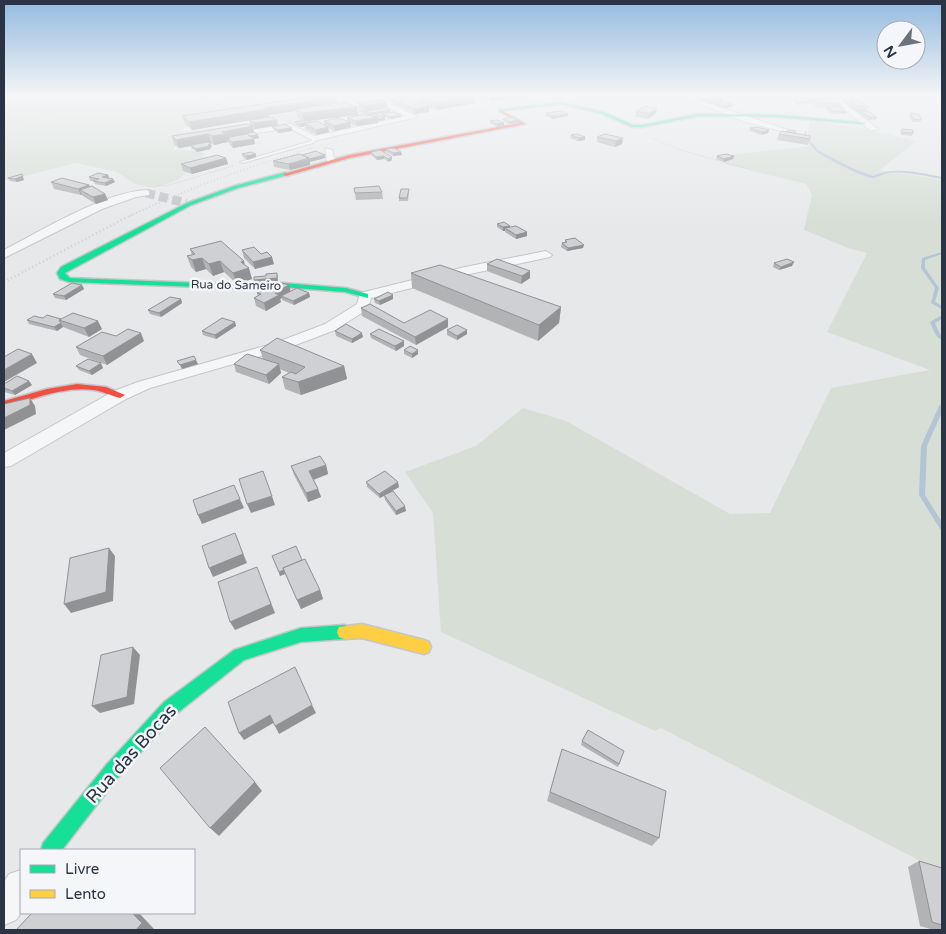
<svg xmlns="http://www.w3.org/2000/svg" width="946" height="934" font-family="'Varela Round',sans-serif">
<rect width="100%" height="100%" fill="#e6e8ea"/>
<!-- built -->
<polygon fill="#d4d7dd" points="350,103 353,107 379,105 393,109 290,125 284,122 270,124 265,122 279,119 274,116"/>
<!-- green -->
<g fill="#d6ded6">
<polygon points="4,96 208,96 202,99 200,104 224,102 243,107 189,125 180,131 207,132 176,145 173,150 197,151 205,154 199,162 177,180 155,188 135,184 117,172 76,163 4,181"/>
<polygon points="810,121 859,128 916,141 880,170 942,180 942,872 661,728 655,731 441,632 433,513 405,472 476,446 523,408 566,421 730,514 770,513 831,388 930,370 827,332 867,253 848,248 804,230 812,195 806,184 725,164 731,155 810,146 808,133"/>
</g>
<g fill="none" stroke-linecap="round" stroke-linejoin="round">
<!-- stream -->
<g fill="#b4c4d5" fill-rule="evenodd">
<path d="M805,131l2,1 -1,4 12,14 34,18 21,8c21,-10 48,-3 69,1v2c-18,-3 -36,-8 -54,-6 -5,1 -12,5 -15,5 -8,0 -51,-21 -57,-27 -5,-4 -8,-11 -12,-15z"/>
<polygon points="942,252 942,254 925,260 925,268 939,288 935,302 942,306 942,309 931,303 935,288 921,268 922,258"/>
<path d="M940,316h2v3l-7,4 5,11 2,3v3c-7,-3 -9,-11 -12,-18z"/>
<polygon points="942,404 942,412 927,446 925,495 942,522 942,530 940,529 919,495 921,446 939,406"/>
</g>
<!-- street-tunnel -->
<polyline stroke="#c1c4c9" stroke-width="9" stroke-dasharray="9 4.5" stroke-linecap="butt" points="146,193 186,203"/>
<defs>
<polygon id="lane" points="314,138 316,139 313,143 243,163 240,162 311,141"/>
<g id="street">
<polygon points="343,96 350,96 356,104 432,96 457,96 392,104 417,117 314,141 289,128 251,134 247,132 251,130 290,124 315,136 406,116 383,105 352,107"/>
<polygon points="476,96 484,96 493,103 488,104"/>
<polygon points="828,96 835,96 878,129 871,131"/>
<polygon points="695,100 699,100 788,130 784,132 743,121 695,102"/>
<polygon points="325,148 332,150 335,161 334,163 327,161"/>
<path d="M146,190l3,1v4l-13,2 -34,12 -98,49v-8c39,-20 98,-57 142,-60z"/>
<polygon points="546,251 552,255 550,257 465,275 371,298 368,309 335,330 285,349 150,388 126,399 11,466 4,467 4,453 114,391 138,382 275,343 325,324 357,304 360,293 465,267"/>
<polygon points="21,870 21,913 16,920 4,925 4,882 9,874"/>
</g>
<g id="fast">
<polygon points="561,102 604,112 633,125 643,125 698,114 778,115 866,123 864,124 778,117 698,116 643,127 632,127 602,114 561,104 500,111 498,110"/>
<polygon points="286,172 288,175 238,188 191,205 65,273 70,278 251,285 282,283 346,288 368,294 368,298 345,292 282,287 251,289 69,282 60,279 57,273 61,267 187,203 234,186"/>
<polygon points="344,625 349,627 351,632 349,637 344,639 301,642 244,660 176,714 119,776 62,850 41,850 43,843 107,764 164,702 234,650 301,628"/>
</g>
<polygon id="slow" points="362,624 424,640 429,642 431,647 429,652 424,654 362,638 344,639 339,637 337,632 339,627"/>
<g id="jam">
<polygon points="499,109 526,124 350,158 286,176 283,174 349,155 520,123 499,111"/>
<path d="M77,384l29,3 19,8 -5,3c-9,-2 -17,-7 -27,-8 -31,-4 -60,10 -89,17v-6l43,-12z"/>
</g>
</defs>
<!-- lane casing -->
<use href="#lane" stroke="#c4c6c8" stroke-width="2"/>
<!-- street casing -->
<use href="#street" stroke="#c4c6c8" stroke-width="2"/>
<!-- fast casing -->
<use href="#fast" stroke="#c4c6c8" stroke-width="3"/>
<!-- slow casing -->
<use href="#slow" stroke="#c4c6c8" stroke-width="3"/>
<!-- jam casing -->
<use href="#jam" stroke="#c4c6c8" stroke-width="3"/>
<!-- path -->
<g stroke="#c5c6ca" stroke-width="1" stroke-dasharray="1 1" stroke-linecap="butt">
<polyline points="55,111 83,100 85,96"/>
<polyline points="30,118 41,114 76,109 126,96"/>
<polyline points="4,124 32,117"/>
<polyline points="652,138 680,150 749,169"/>
<polyline points="157,186 166,186 233,166"/>
</g>
<!-- lane -->
<use href="#lane" fill="#f5f6f7" fill-rule="evenodd"/>
<!-- street -->
<use href="#street" fill="#f5f6f7" fill-rule="evenodd"/>
<!-- fast -->
<use href="#fast" fill="#16e098" fill-rule="evenodd"/>
<!-- slow -->
<use href="#slow" fill="#ffcf43" fill-rule="evenodd"/>
<!-- jam -->
<use href="#jam" fill="#f24e42" fill-rule="evenodd"/>
<!-- rail-far2 -->
<polyline stroke="#cecfd2" stroke-width="1" stroke-dasharray="1 2" stroke-linecap="butt" points="308,149 421,121 563,96"/>
<!-- rail-far1 -->
<path stroke="#cecfd2" stroke-width="2" stroke-dasharray="1 2.5" stroke-linecap="butt" d="M130,216c59,-28 120,-50 182,-68"/>
<!-- rail -->
<polyline stroke="#cecfd2" stroke-width="2.5" stroke-dasharray="1 3" stroke-linecap="butt" points="4,282 133,214"/>
</g>
<!-- wall -->
<g fill="#b1b3b5">
<polygon points="222,96 237,96 238,97 228,99"/>
<polygon points="292,96 336,97 337,103 357,107 358,115 309,121 311,122 324,125 324,121 347,121 347,118 369,115 359,111 358,103 390,110 390,112 377,114 382,116 382,114 401,117 390,119 385,117 385,120 378,121 378,123 357,126 351,124 351,127 335,131 328,128 329,132 317,135 305,129 305,126 300,127 296,125 295,122 303,121 297,117 296,111 269,115 269,117 278,125 255,129 253,127 254,132 258,135 259,138 254,139 255,144 233,148 229,144 227,139 228,142 214,145 210,143 212,147 210,147 211,149 197,152 191,148 191,146 179,148 174,145 172,136 250,125 249,120 192,130 185,124 182,116 294,99 293,99"/>
<polygon points="419,96 475,96 475,103 437,110 429,108 429,112 415,114 391,103 390,98 419,103"/>
<polygon points="483,96 529,96 492,101"/>
<polygon points="698,97 722,100 721,102 732,107 722,108 714,106 715,103 709,104 698,100"/>
<polygon points="815,97 831,99 841,104 839,107 847,112 846,114 832,114 826,109 827,108 817,108 812,104"/>
<polygon points="841,97 855,101 868,107 866,111 877,118 876,120 868,120 858,113 859,112 856,112 848,106 849,105 847,105 840,99"/>
<polygon points="793,98 813,101 812,103 804,103 804,105 797,105 792,100"/>
<polygon points="636,112 656,113 648,119 635,117"/>
<polygon points="546,113 568,114 568,116 552,119 546,116"/>
<polygon points="910,113 921,120 920,122 912,122 909,116"/>
<polygon points="503,119 518,123 509,124 503,121"/>
<polygon points="490,121 504,123 504,126 497,127 490,123"/>
<polygon points="272,127 292,131 278,133 273,129"/>
<polygon points="750,128 769,130 768,133 761,135 749,131"/>
<polygon points="902,129 913,133 912,136 901,135 901,131"/>
<polygon points="795,133 810,139 808,145 777,140 779,134"/>
<polygon points="605,134 622,144 615,147 597,142 597,137"/>
<polygon points="571,135 585,140 578,141 570,138"/>
<polygon points="386,149 401,152 402,155 393,156 386,152"/>
<polygon points="380,150 392,160 388,162 384,159 377,160 371,155 371,152"/>
<polygon points="242,154 256,157 247,160 243,157"/>
<polygon points="302,155 325,155 325,158 310,162 310,165 290,170 274,167 273,161"/>
<polygon points="717,156 734,156 733,159 724,162 716,159"/>
<polygon points="226,158 228,164 192,174 183,171 181,164"/>
<polygon points="22,174 24,180 17,182 10,181 8,178"/>
<polygon points="108,175 109,178 108,178 113,179 115,182 106,186 95,184 94,181 90,181 89,177"/>
<polygon points="51,182 89,185 90,187 105,194 108,200 96,204 83,196 82,195 81,195 54,189"/>
<polygon points="354,188 382,192 383,199 356,200"/>
<polygon points="409,192 408,201 399,201 399,198"/>
<polygon points="497,224 527,232 527,236 516,239 505,232 505,231 503,231 497,227"/>
<polygon points="565,240 583,248 567,251 561,247 562,243 565,242"/>
<polygon points="190,249 245,265 252,279 237,284 224,272 213,276 206,269 196,272 191,267 187,256 192,255"/>
<polygon points="242,250 261,254 274,264 255,269 244,258"/>
<polygon points="774,263 792,266 779,270 773,267"/>
<polygon points="487,264 530,278 521,284 487,271"/>
<polygon points="411,273 561,307 559,323 538,341 412,288"/>
<polygon points="82,285 84,289 66,300 55,298 53,294"/>
<polygon points="290,291 309,293 310,297 294,305 282,300 282,298 280,299 281,302 266,311 256,306 254,298 258,296 257,293"/>
<polygon points="393,295 393,299 380,305 375,303 374,299"/>
<polygon points="181,299 182,303 161,317 150,314 148,310"/>
<polygon points="361,308 404,323 448,319 448,327 416,345 362,316"/>
<polygon points="43,318 61,319 102,329 89,337 63,327 57,331 29,324 27,320"/>
<polygon points="235,322 236,326 216,339 203,335 202,331"/>
<polygon points="447,330 467,330 467,334 457,340 447,335"/>
<polygon points="335,331 363,337 352,343 336,336"/>
<polygon points="370,334 404,346 396,351 371,338"/>
<polygon points="144,341 107,365 80,355 76,347"/>
<polygon points="260,350 344,366 347,379 301,395 285,389 282,377 289,373 280,369 281,373 269,384 236,372 234,364 263,359"/>
<polygon points="404,350 418,354 412,358 404,354"/>
<polygon points="76,366 103,368 92,375 79,370"/>
<polygon points="4,384 32,385 15,395 4,392"/>
<polygon points="326,465 328,474 314,480 318,489 321,497 308,502 294,475 291,466"/>
<polygon points="366,482 399,487 390,492 406,511 396,515 385,500 384,496 380,498 367,487"/>
<polygon points="272,556 302,560 320,590 323,599 301,609 285,574 280,576"/>
<polygon points="582,741 624,751 618,767 581,745"/>
<polygon points="562,749 659,838 652,846 547,801"/>
<polygon points="919,861 942,868 942,930 934,930 920,926 908,867"/>
</g>
<!-- shaded-wall -->
<g fill="#909294">
<polygon points="229,96 237,96 238,97 228,99 227,97"/>
<polygon points="475,96 475,103 437,110 436,103"/>
<polygon points="492,96 529,96 492,101"/>
<polygon points="336,97 337,104 295,109 296,111 269,115 269,117 192,130 189,122 265,108"/>
<polygon points="722,100 721,103 709,104 709,101"/>
<polygon points="387,102 388,109 366,111 366,113 364,113 364,106"/>
<polygon points="733,104 732,107 722,108 722,106"/>
<polygon points="429,106 429,112 415,114 414,109"/>
<polygon points="357,107 358,115 304,121 303,113"/>
<polygon points="657,108 656,113 648,119 649,113"/>
<polygon points="390,110 390,112 371,115 371,113"/>
<polygon points="568,114 568,116 552,119 552,116"/>
<polygon points="401,115 401,117 390,119 390,117"/>
<polygon points="378,117 378,123 357,126 356,121"/>
<polygon points="385,117 385,120 378,121 378,119"/>
<polygon points="277,120 278,125 255,129 254,123"/>
<polygon points="518,120 518,123 509,124 509,122"/>
<polygon points="350,122 351,127 335,131 334,126"/>
<polygon points="504,123 504,126 497,127 497,124"/>
<polygon points="300,124 304,124 305,126 300,127"/>
<polygon points="253,126 254,135 244,136 229,137 229,139 227,139 228,142 214,145 212,136 222,132"/>
<polygon points="328,127 329,132 317,135 316,130"/>
<polygon points="292,128 292,131 278,133 278,130"/>
<polygon points="769,130 768,133 761,135 762,132"/>
<polygon points="208,134 211,143 192,146 191,145 191,146 179,148 176,140"/>
<polygon points="258,135 259,138 254,139 255,144 233,148 232,142 248,137"/>
<polygon points="585,137 585,140 578,141 579,138"/>
<polygon points="623,138 622,144 615,147 616,141"/>
<polygon points="211,144 212,147 210,147 211,149 197,152 196,149"/>
<polygon points="401,152 402,155 393,156 393,153"/>
<polygon points="256,154 256,157 247,160 246,156"/>
<polygon points="325,155 325,158 310,162 310,165 290,170 289,164"/>
<polygon points="384,156 384,159 377,160 376,157"/>
<polygon points="734,156 733,159 724,162 724,159"/>
<polygon points="392,157 392,160 388,162 388,159"/>
<polygon points="226,158 228,164 192,174 190,168"/>
<polygon points="22,174 24,180 17,182 15,179"/>
<polygon points="108,175 109,178 103,181 102,177"/>
<polygon points="113,179 115,182 106,186 105,183"/>
<polygon points="89,185 92,191 80,190 82,195 81,195 78,189"/>
<polygon points="105,194 108,200 96,204 93,197"/>
<polygon points="510,226 510,230 505,228 505,231 503,231 503,227"/>
<polygon points="527,232 527,236 516,239 516,235"/>
<polygon points="584,245 583,248 567,251 568,248"/>
<polygon points="272,257 274,264 255,269 253,262"/>
<polygon points="202,258 206,269 196,272 192,260"/>
<polygon points="220,261 224,272 213,276 209,264"/>
<polygon points="244,261 246,269 249,268 252,279 237,284 233,273 241,262"/>
<polygon points="794,262 792,266 779,270 781,267"/>
<polygon points="530,271 530,278 521,284 522,276"/>
<polygon points="277,273 278,281 255,284 254,280"/>
<polygon points="82,285 84,289 66,300 64,296"/>
<polygon points="289,285 291,293 281,296 282,298 280,299 281,302 266,311 264,303 275,293"/>
<polygon points="309,293 310,297 294,305 293,301"/>
<polygon points="393,295 393,299 380,305 379,301"/>
<polygon points="181,299 182,303 161,317 159,313"/>
<polygon points="561,307 559,323 538,341 539,325"/>
<polygon points="448,319 448,327 416,345 415,337"/>
<polygon points="98,321 102,329 89,337 84,328"/>
<polygon points="235,322 236,326 216,339 215,335"/>
<polygon points="61,323 63,327 57,331 54,327"/>
<polygon points="467,330 467,334 457,340 457,336"/>
<polygon points="141,333 144,341 107,365 103,356"/>
<polygon points="362,333 363,337 352,343 352,339"/>
<polygon points="404,341 404,346 396,351 395,346"/>
<polygon points="418,350 418,354 412,358 412,354"/>
<polygon points="32,354 37,363 4,382 4,370"/>
<polygon points="196,360 198,364 182,369 180,365"/>
<polygon points="101,363 103,368 92,375 89,371"/>
<polygon points="279,364 281,373 269,384 266,375"/>
<polygon points="344,366 347,379 301,395 298,382"/>
<polygon points="29,381 32,385 15,395 12,391"/>
<polygon points="30,398 35,406 36,414 4,430 4,418"/>
<polygon points="326,465 328,474 312,480 309,471"/>
<polygon points="398,482 399,487 380,498 379,494"/>
<polygon points="318,489 321,497 308,502 306,493"/>
<polygon points="272,496 275,505 251,513 247,504"/>
<polygon points="240,499 244,508 202,524 198,515"/>
<polygon points="405,506 406,511 396,515 396,511"/>
<polygon points="235,533 247,563 213,577 209,568"/>
<polygon points="109,548 115,556 113,601 71,613 64,604"/>
<polygon points="284,570 285,574 280,576 279,572"/>
<polygon points="260,575 275,613 235,630 230,622"/>
<polygon points="320,590 323,599 301,609 297,600"/>
<polygon points="133,647 140,655 134,704 100,713 92,706"/>
<polygon points="312,705 316,713 279,734 275,726"/>
<polygon points="270,715 275,722 244,740 239,733"/>
<polygon points="255,782 262,791 219,836 210,828"/>
<polygon points="132,913 139,913 154,929 153,930 136,930"/>
</g>
<!-- building -->
<g fill="#ced0d3" stroke="#909294">
<polygon points="292,96 307,96 309,97 297,99"/>
<polygon points="314,96 334,96 336,97 265,108 267,109 189,122 182,116"/>
<polygon points="419,96 475,96 436,103"/>
<polygon points="706,96 706,99 715,98 722,100 709,101 698,97"/>
<polygon points="405,97 429,106 414,109 390,98"/>
<polygon points="815,97 828,97 831,99 818,99"/>
<polygon points="841,97 850,97 855,101 850,101 850,102 848,102"/>
<polygon points="793,98 808,98 813,101 804,101 801,98 805,102 798,102"/>
<polygon points="814,99 835,99 841,104 819,103"/>
<polygon points="381,100 387,102 364,106 358,103"/>
<polygon points="850,101 860,101 868,107 858,106"/>
<polygon points="344,102 357,107 303,113 295,109"/>
<polygon points="726,102 733,104 722,106 715,103"/>
<polygon points="644,106 657,108 649,113 636,112"/>
<polygon points="827,107 841,107 847,112 833,111"/>
<polygon points="385,108 390,110 371,113 366,111"/>
<polygon points="562,111 568,114 552,116 546,113"/>
<polygon points="859,111 868,111 877,118 869,117"/>
<polygon points="393,112 401,115 390,117 382,114"/>
<polygon points="910,113 919,114 921,120 913,119"/>
<polygon points="364,114 378,117 356,121 347,118"/>
<polygon points="374,114 385,117 378,119 378,117 367,115"/>
<polygon points="272,117 277,120 254,123 249,120"/>
<polygon points="512,117 518,120 509,122 503,119"/>
<polygon points="339,118 350,122 334,126 324,121"/>
<polygon points="308,120 311,122 300,124 295,122"/>
<polygon points="497,120 504,123 497,124 490,121"/>
<polygon points="317,121 328,127 316,130 304,123"/>
<polygon points="247,124 253,126 222,132 226,134 212,136 208,134 176,140 172,136"/>
<polygon points="285,124 292,128 278,130 272,127"/>
<polygon points="757,127 769,130 762,132 750,128"/>
<polygon points="902,129 913,130 913,133 902,132"/>
<polygon points="789,130 796,131 794,133 787,132"/>
<polygon points="782,131 810,136 810,139 779,134"/>
<polygon points="254,132 258,135 250,136 247,134 243,134"/>
<polygon points="247,134 254,139 232,142 227,139 230,138 229,137"/>
<polygon points="577,134 585,137 579,138 571,135"/>
<polygon points="605,134 623,138 616,141 597,137"/>
<polygon points="208,142 211,144 208,145 210,146 196,149 191,145"/>
<polygon points="394,148 401,152 393,153 386,149"/>
<polygon points="380,150 392,157 388,159 384,156 376,157 371,152"/>
<polygon points="316,151 325,155 309,159 308,159 309,158 302,155"/>
<polygon points="251,152 256,154 246,156 242,154"/>
<polygon points="299,154 309,158 289,164 273,161"/>
<polygon points="726,154 734,156 724,159 717,156"/>
<polygon points="217,155 226,158 190,168 181,164"/>
<polygon points="98,173 108,175 102,177 113,179 105,183 93,181 99,179 89,177"/>
<polygon points="22,174 23,176 15,179 8,178"/>
<polygon points="62,178 89,185 78,189 51,182"/>
<polygon points="92,186 105,194 93,197 80,190"/>
<polygon points="379,186 382,192 355,193 354,188"/>
<polygon points="401,189 409,189 407,198 399,198"/>
<polygon points="504,222 510,226 503,227 497,224"/>
<polygon points="516,226 527,232 516,235 505,228"/>
<polygon points="575,238 584,245 568,248 562,243 567,242 565,240"/>
<polygon points="221,241 244,261 241,262 249,268 233,273 220,261 209,264 202,258 192,260 187,256 195,254 190,249"/>
<polygon points="254,247 261,254 267,252 272,257 253,262 242,250"/>
<polygon points="497,259 530,271 522,276 487,264"/>
<polygon points="787,259 794,262 781,267 774,263"/>
<polygon points="440,265 561,307 539,325 411,273"/>
<polygon points="277,273 277,278 254,280 254,277 266,276 266,274"/>
<polygon points="278,282 289,285 275,293 279,295 264,303 254,298 261,294 257,293"/>
<polygon points="72,283 82,285 64,296 53,294"/>
<polygon points="297,288 309,293 293,301 281,296"/>
<polygon points="388,292 393,295 379,301 374,299"/>
<polygon points="170,297 181,299 159,313 148,310"/>
<polygon points="370,304 404,323 430,310 448,319 415,337 361,308"/>
<polygon points="73,313 98,321 84,328 59,320"/>
<polygon points="47,315 61,319 59,320 61,323 54,327 27,320 34,316 43,318"/>
<polygon points="222,318 235,322 215,335 202,331"/>
<polygon points="346,324 362,333 352,339 335,331"/>
<polygon points="457,325 467,330 457,336 447,330"/>
<polygon points="128,329 141,333 103,356 76,347 102,332 116,336"/>
<polygon points="379,329 404,341 395,346 370,334"/>
<polygon points="277,338 344,366 298,382 282,377 291,372 296,374 305,367 260,350"/>
<polygon points="410,346 418,350 412,354 404,350"/>
<polygon points="18,349 32,354 4,370 4,357"/>
<polygon points="247,354 279,364 266,375 234,364"/>
<polygon points="194,356 196,360 180,365 177,361"/>
<polygon points="88,359 101,363 89,371 76,366"/>
<polygon points="17,376 29,381 12,391 4,388 4,384"/>
<polygon points="30,398 30,405 4,418 4,404"/>
<polygon points="320,456 326,465 309,471 318,489 306,493 291,466"/>
<polygon points="263,471 272,496 247,504 239,479"/>
<polygon points="385,471 398,482 379,494 366,482"/>
<polygon points="234,485 240,499 198,515 193,500"/>
<polygon points="393,491 405,506 396,511 384,495"/>
<polygon points="235,533 243,554 209,568 202,546"/>
<polygon points="296,546 302,560 283,568 284,570 279,572 272,556"/>
<polygon points="109,548 106,592 64,604 70,558"/>
<polygon points="305,559 320,590 297,600 283,568"/>
<polygon points="257,567 271,604 230,622 218,582"/>
<polygon points="133,647 127,697 92,706 101,655"/>
<polygon points="295,667 312,705 275,726 270,715 239,733 228,702"/>
<polygon points="205,727 255,782 210,828 160,768"/>
<polygon points="588,730 624,751 619,764 582,741"/>
<polygon points="562,749 666,791 659,838 550,792"/>
<polygon points="919,861 942,868 942,925 932,922"/>
<polygon points="32,913 132,913 142,923 136,930 16,930"/>
</g>
<!-- sky -->
<linearGradient id="sky" x2="0" y2="1"><stop stop-color="#93bae0"/><stop offset="0.42" stop-color="#f4f5f6"/><stop offset="1" stop-color="#f4f5f6" stop-opacity="0"/></linearGradient>
<rect width="946" height="227" fill="url(#sky)"/>
<g text-anchor="middle" stroke-width="5" stroke-linejoin="round" paint-order="stroke">
<!-- far-street labels -->
<g font-size="12" fill="#2b3445" stroke="#f4f6f9">
<text transform="translate(236 285) rotate(1)" y="4">Rua do Sameiro</text>
</g>
<!-- near-street labels -->
<g font-size="18" fill="#2b3445" stroke="#f4f6f9">
<text transform="translate(131 754) rotate(-48)" y="6">Rua das Bocas</text>
</g>
</g>
<!-- border -->
<rect width="946" height="934" fill="none" stroke="#2b3445" stroke-width="10"/>
<!-- legend -->
<rect x="20" y="849" width="175" height="65" fill="#f4f6f9" stroke="#a4a8b1"/>
<rect x="30" y="865" width="25" height="8" fill="#16e098" stroke="#a4a8b1"/>
<text x="65" y="874" font-size="15" fill="#2b3445">Livre</text>
<rect x="30" y="890" width="25" height="8" fill="#ffcf43" stroke="#a4a8b1"/>
<text x="65" y="899" font-size="15" fill="#2b3445">Lento</text>
<!-- north arrow -->
<g transform="translate(901 45) rotate(238)"><circle r="24" fill="#f4f6f9" stroke="#a4a8b1"/>
<path d="M0-4L9 19L0 12L-9 19Z" fill="#6c737f"/>
<text y="-8" font-size="14" font-weight="bold" text-anchor="middle" fill="#2b3445">N</text>
</g>
</svg>
